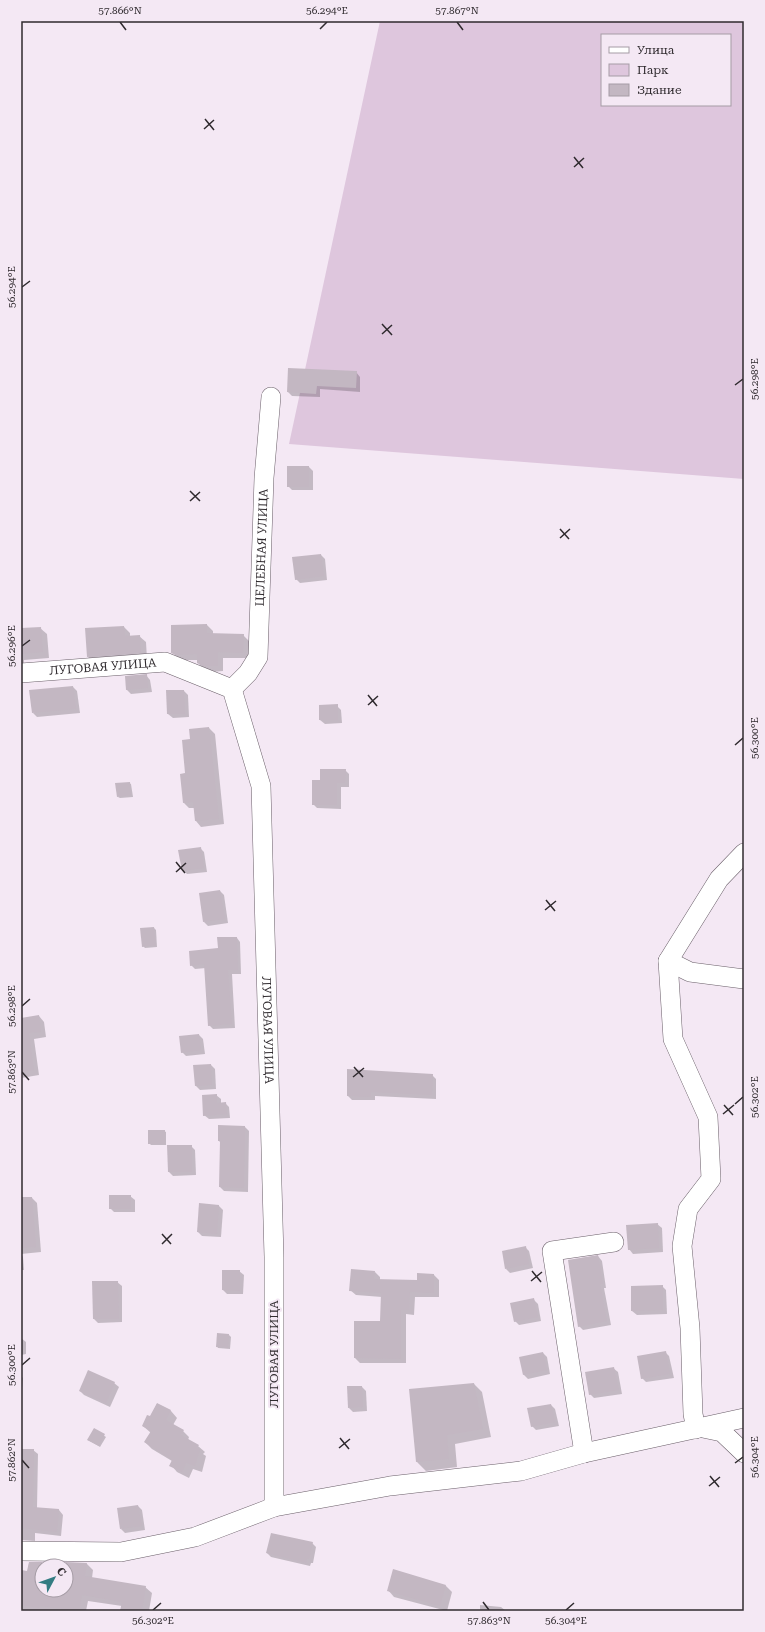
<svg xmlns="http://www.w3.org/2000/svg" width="765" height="1632" font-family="'Roboto Serif',serif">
<rect width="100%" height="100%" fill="#f4e8f4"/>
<!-- green -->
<path fill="#dec6dd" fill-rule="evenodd" d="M380,21h364v458l-455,-35zM602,35h128v70h-128z"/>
<!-- shadow -->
<g fill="#0003" fill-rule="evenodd">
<polygon points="356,372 360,377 360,392 320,389 320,397 292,396 288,392"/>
<polygon points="309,467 313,471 313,490 292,490 288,486"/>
<polygon points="321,555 325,559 327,580 300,583 296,579"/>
<polygon points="207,625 213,631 213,634 243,635 249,641 249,658 223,658 223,671 211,672 204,669 198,663 198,660 183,660 178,658 172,652"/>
<polygon points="124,627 130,633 130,636 139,636 146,642 147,659 94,663 88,657"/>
<polygon points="40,628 47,634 49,658 24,660 24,669 21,671 21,629"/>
<polygon points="146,675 150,680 152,692 131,694 127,690 126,677"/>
<polygon points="73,687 77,691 80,713 37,717 33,713"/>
<polygon points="184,691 188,695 189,717 173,718 168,714"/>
<polygon points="337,706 341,710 342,723 325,724 320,720"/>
<polygon points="209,728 215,734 224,824 201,827 196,821 194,808 189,808 184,803 192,740"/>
<polygon points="345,770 349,774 349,787 341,787 341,809 317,808 313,804 321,781"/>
<polygon points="129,783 131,784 133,797 120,798 118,797"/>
<polygon points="200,848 204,852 207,872 187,874 183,870"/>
<polygon points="220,891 224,895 228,923 208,926 204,922"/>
<polygon points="154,928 156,930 157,947 145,948 143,946"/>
<polygon points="237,938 240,942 241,974 232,974 235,1028 213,1029 209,1025 206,968 195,969 191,965"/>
<polygon points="39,1016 44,1022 46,1037 34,1039 39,1075 21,1078 21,1019"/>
<polygon points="199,1035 203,1039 205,1054 186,1056 182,1052"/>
<polygon points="194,1065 211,1065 215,1069 216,1089 200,1090 196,1086"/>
<polygon points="348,1070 432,1075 436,1079 436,1099 375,1096 375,1100 352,1100 348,1096"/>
<polygon points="216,1095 221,1099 221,1103 225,1103 229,1107 230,1118 209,1119 204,1115"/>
<polygon points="245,1127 249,1131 248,1192 224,1191 220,1187 221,1143 219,1141"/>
<polygon points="164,1131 166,1132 166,1145 151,1145 149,1143"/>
<polygon points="191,1146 195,1150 196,1175 173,1176 169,1172"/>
<polygon points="130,1196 135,1200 135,1212 114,1212 110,1208"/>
<polygon points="21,1198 32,1198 37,1203 41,1252 21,1254"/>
<polygon points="200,1204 219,1206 223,1210 221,1237 202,1236 198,1232"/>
<polygon points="657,1224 662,1228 663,1252 633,1254 629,1249"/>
<polygon points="525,1247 529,1251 533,1268 510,1273 506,1269"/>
<polygon points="21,1254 23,1257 24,1270 21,1270"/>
<polygon points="598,1256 602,1261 606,1288 604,1288 611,1325 583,1330 579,1326"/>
<polygon points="239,1271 244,1275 243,1294 227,1294 223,1290"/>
<polygon points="375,1272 380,1277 380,1280 418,1281 434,1275 439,1280 439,1297 415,1297 414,1315 406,1314 406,1363 360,1363 355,1358 381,1322 382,1297 356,1295 350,1290"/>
<polygon points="117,1282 122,1286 122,1322 98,1323 94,1319"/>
<polygon points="662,1286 666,1290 667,1314 637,1315 632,1311"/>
<polygon points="534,1300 538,1304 541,1321 519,1325 515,1321"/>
<polygon points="229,1335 231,1337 230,1349 218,1348 217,1346"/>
<polygon points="21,1338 26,1342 26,1354 21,1355"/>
<polygon points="665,1352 669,1356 674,1378 646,1382 642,1378"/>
<polygon points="543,1353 547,1357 550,1374 528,1379 524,1375 520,1358"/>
<polygon points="613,1368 618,1372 622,1394 594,1398 590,1394"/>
<polygon points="21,1376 23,1378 21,1399"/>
<polygon points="114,1383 119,1387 110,1407 84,1395 80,1391"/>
<polygon points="474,1384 482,1392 491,1437 455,1444 457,1467 426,1471 417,1462 410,1390"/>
<polygon points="362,1387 366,1391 367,1411 353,1412 349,1408"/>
<polygon points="157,1404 171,1411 177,1418 173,1425 183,1431 189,1437 188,1440 198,1446 205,1452 203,1454 206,1456 202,1472 193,1469 189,1478 177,1472 171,1465 172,1461 152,1449 145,1442 151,1433 143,1426 150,1417"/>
<polygon points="551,1405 555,1409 559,1426 536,1430 532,1426"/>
<polygon points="94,1429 106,1437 100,1447 88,1440"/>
<polygon points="21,1450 33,1450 38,1454 37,1508 59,1510 63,1515 61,1536 35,1533 35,1541 21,1540"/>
<polygon points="138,1506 142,1510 145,1530 125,1533 121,1529"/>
<polygon points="312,1543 316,1547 313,1563 311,1563 310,1566 271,1557 267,1553"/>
<path d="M29,1563l58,1 6,6 -1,8 53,9 7,6 -3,18h-28l1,-5 -34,-5 -2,10 -63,-1 -2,-2v-37l7,1zM42,1566h24v24h-24z"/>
<polygon points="394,1570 446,1586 452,1592 447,1611 394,1597 388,1590"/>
<polygon points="480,1605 501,1607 506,1611 480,1611"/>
</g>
<!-- building -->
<g fill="#c3b7c2">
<polygon points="288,368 357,371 356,388 317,386 316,394 287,392"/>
<rect x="287" y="466" width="22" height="21"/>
<polygon points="321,554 324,576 295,580 292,557"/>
<polygon points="207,624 207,633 244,634 243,653 218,652 218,666 205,666 197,663 197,654 176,655 171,653 171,625"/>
<polygon points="124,626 125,636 140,635 141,653 87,657 85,628"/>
<polygon points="41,627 43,652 21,654 21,628"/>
<polygon points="147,674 148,688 126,690 125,676"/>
<polygon points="73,686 76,709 32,713 29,690"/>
<polygon points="166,690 184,690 185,714 167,714"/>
<polygon points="338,704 338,720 319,720 319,705"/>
<polygon points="209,727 219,819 195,821 193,802 183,803 180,774 185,773 182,740 190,739 189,729"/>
<polygon points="320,769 346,769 345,783 337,783 337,805 312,805 312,780 320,780"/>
<polygon points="130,782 131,795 117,797 115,783"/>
<polygon points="201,847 204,868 182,871 178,850"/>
<polygon points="220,890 225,919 203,922 199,893"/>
<polygon points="154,927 156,945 142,947 140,928"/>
<polygon points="217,937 237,937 238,970 228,970 232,1024 208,1026 204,964 190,966 189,951 218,948"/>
<polygon points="39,1015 41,1032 29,1033 34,1070 21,1072 21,1018"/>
<polygon points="199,1034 201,1050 181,1053 179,1036"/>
<polygon points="211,1064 212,1085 195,1086 193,1065"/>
<polygon points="347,1069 433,1074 432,1095 371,1092 371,1097 347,1096"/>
<polygon points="217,1094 217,1103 226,1102 227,1114 203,1116 202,1095"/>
<polygon points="218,1125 245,1126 244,1188 219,1187 220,1141 218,1141"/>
<rect x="148" y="1130" width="17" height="14"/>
<polygon points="167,1145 192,1145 192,1172 168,1172"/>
<rect x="109" y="1195" width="22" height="14"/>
<polygon points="21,1197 32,1197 36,1247 21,1248"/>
<polygon points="199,1203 219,1205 217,1234 197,1232"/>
<polygon points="658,1223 659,1248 628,1250 626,1225"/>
<polygon points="526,1246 529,1264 505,1269 502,1251"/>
<polygon points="598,1255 603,1284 600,1284 607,1321 578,1327 568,1260"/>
<polygon points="351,1269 375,1271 374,1279 417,1280 417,1273 434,1274 434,1293 410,1292 409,1310 401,1310 401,1359 354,1358 354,1321 380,1321 381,1293 349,1291"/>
<polygon points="222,1270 240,1270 240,1291 222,1290"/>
<polygon points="92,1281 118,1281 119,1319 93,1319"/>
<polygon points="663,1285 663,1310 631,1311 631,1286"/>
<polygon points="534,1298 538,1317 514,1322 510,1303"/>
<polygon points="217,1333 229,1334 228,1348 216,1347"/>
<polygon points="666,1351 670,1374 641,1379 637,1356"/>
<polygon points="543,1352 547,1370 523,1375 519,1357"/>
<polygon points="614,1367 619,1390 589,1395 585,1372"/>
<polygon points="88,1370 115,1382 106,1403 79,1391"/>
<polygon points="474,1383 483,1429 447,1435 449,1459 416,1462 409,1389"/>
<polygon points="347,1386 362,1386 363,1407 348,1408"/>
<polygon points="157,1403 171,1410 166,1420 184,1430 181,1435 199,1445 197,1448 200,1449 195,1466 186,1463 182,1472 169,1466 172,1460 144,1442 151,1431 142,1426 147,1415 150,1416"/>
<polygon points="551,1404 555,1422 531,1427 527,1408"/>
<polygon points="94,1428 105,1434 99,1446 87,1440"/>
<polygon points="21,1449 34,1449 33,1507 59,1509 57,1532 21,1528"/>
<polygon points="138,1505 142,1526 120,1529 117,1508"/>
<polygon points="271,1533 313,1542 309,1559 307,1559 306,1563 266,1553"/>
<polygon points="29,1562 42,1562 42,1590 66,1590 66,1562 87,1563 85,1576 146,1586 142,1611 120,1611 122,1602 82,1595 79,1611 40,1606 39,1608 21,1605 21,1570 27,1571"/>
<polygon points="393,1569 446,1585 440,1606 387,1591"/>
</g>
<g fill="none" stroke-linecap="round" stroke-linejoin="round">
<defs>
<g id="minor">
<path id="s1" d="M21,673l144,-11 67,27 29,97 13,471v250"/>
<path id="s2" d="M232,689l16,-16 10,-16 6,-179 7,-81"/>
<polyline points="668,961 690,972 744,979"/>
<polyline points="703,1428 722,1432 744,1453"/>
<polyline points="696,1429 693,1414 690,1328 682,1246 688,1209 711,1179 708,1117 673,1039 668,961 719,879 744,853"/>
<polyline points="584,1453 552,1251 614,1242"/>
<polyline points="21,1551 121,1552 195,1537 274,1507 390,1486 521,1471 584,1453 744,1418"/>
</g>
</defs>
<!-- minor casing -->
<use href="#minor" stroke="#6a5f69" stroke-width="20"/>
<!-- minor -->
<use href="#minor" stroke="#fff" stroke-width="19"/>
</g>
<!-- ticks -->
<path fill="none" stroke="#2f2a2e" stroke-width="1.5" d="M120,22l6,8M457,22l6,8M320,29l7,-7M205,119l9,11M204,129l10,-9M574,157l9,11M574,167l10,-9M22,287l8,-6M382,324l10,11M382,334l10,-9M735,385l8,-6M190,491l10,10M190,501l10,-9M560,529l9,10M560,538l10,-9M22,646l8,-6M368,695l9,11M368,705l10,-9M735,745l8,-7M176,862l9,11M176,872l10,-9M546,900l9,11M545,910l11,-9M22,1006l8,-7M354,1067l9,10M22,1072l7,8M353,1077l11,-9M735,1104l8,-7M724,1105l9,10M723,1114l11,-9M162,1234l9,10M162,1244l10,-10M532,1271l9,11M531,1281l11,-9M22,1365l8,-7M340,1438l9,11M339,1448l11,-9M22,1460l7,8M735,1463l8,-6M710,1476l9,11M709,1486l11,-9M483,1602l6,8M153,1610l8,-7M566,1610l8,-7"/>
<g text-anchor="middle" stroke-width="4" stroke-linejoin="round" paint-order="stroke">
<!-- street labels -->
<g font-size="12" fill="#2f2a2e" stroke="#f4e8f4">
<text dy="4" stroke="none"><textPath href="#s2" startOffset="151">ЦЕЛЕБНАЯ УЛИЦА</textPath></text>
<text dy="4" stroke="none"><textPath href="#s1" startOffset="82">ЛУГОВАЯ УЛИЦА</textPath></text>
<text dy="4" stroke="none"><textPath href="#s1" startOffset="562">ЛУГОВАЯ УЛИЦА</textPath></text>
<text transform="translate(274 1354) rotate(-90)" y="4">ЛУГОВАЯ УЛИЦА</text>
</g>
</g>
<!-- border -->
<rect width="765" height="1632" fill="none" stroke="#f4e8f4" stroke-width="44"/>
<!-- legend -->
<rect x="601" y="34" width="130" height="72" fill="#f4e8f4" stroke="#a59ca5"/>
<rect x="609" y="47" width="20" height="6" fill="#ffffff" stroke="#a59ca5"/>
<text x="637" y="54" font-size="12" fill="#2f2a2e">Улица</text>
<rect x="609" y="64" width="20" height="12" fill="#dec6dd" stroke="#a59ca5"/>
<text x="637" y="74" font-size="12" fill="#2f2a2e">Парк</text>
<rect x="609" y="84" width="20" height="12" fill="#c3b7c2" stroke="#a59ca5"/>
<text x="637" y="94" font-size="12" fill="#2f2a2e">Здание</text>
<!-- north arrow -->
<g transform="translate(54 1578) rotate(49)"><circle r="19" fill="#f4e8f4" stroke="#a59ca5"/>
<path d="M0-3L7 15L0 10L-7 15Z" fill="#337c82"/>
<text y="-6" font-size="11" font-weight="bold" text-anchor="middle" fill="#2f2a2e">С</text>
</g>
<rect x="22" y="22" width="721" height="1588" fill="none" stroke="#2f2a2e" stroke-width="1.5"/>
<g font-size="10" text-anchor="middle" fill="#2f2a2e">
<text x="120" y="14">57.866°N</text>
<text x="327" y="14">56.294°E</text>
<text x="457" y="14">57.867°N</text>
<text transform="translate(11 287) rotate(-90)" y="4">56.294°E</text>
<text transform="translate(754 379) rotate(-90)" y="4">56.298°E</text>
<text transform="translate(11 646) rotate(-90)" y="4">56.296°E</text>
<text transform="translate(754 738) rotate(-90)" y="4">56.300°E</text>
<text transform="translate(11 1006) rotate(-90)" y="4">56.298°E</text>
<text transform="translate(11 1072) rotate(-90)" y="4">57.863°N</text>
<text transform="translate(754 1097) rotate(-90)" y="4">56.302°E</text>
<text transform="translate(11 1365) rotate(-90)" y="4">56.300°E</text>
<text transform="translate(754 1457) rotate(-90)" y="4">56.304°E</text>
<text transform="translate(11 1460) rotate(-90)" y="4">57.862°N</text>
<text x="153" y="1624">56.302°E</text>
<text x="489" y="1624">57.863°N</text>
<text x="566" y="1624">56.304°E</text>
</g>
</svg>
